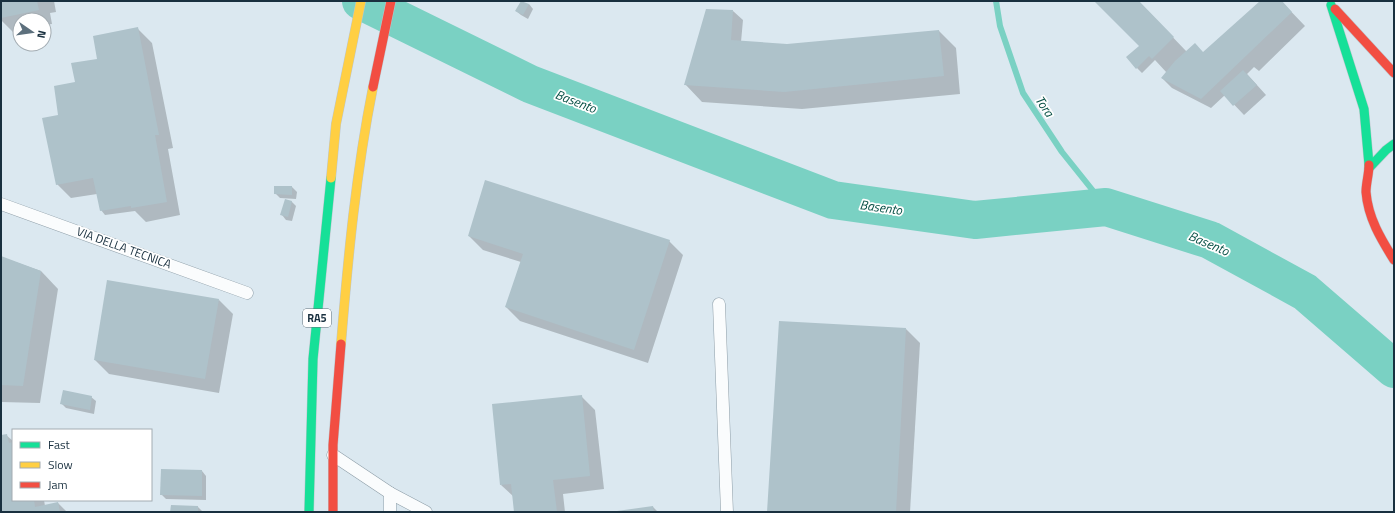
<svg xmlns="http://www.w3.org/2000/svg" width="1395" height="513" font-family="'Titillium Web',sans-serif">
<rect width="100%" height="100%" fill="#dbe8f0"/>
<!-- shadow -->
<g fill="#0003">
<polygon points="1,1 54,1 56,12 50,13 52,24 44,25 44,20 20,20 20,30 13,32 1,20"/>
<polygon points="1095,1 1138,1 1187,52 1204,53 1261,1 1281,1 1305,26 1259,71 1254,67 1247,74 1266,95 1244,115 1225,95 1211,108 1172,88 1162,78 1167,73 1155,60 1142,73 1137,68 1140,46"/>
<polygon points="529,4 533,9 528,19 521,15 516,11"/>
<polygon points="733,11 743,20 741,42 787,45 939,31 956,48 960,94 802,109 702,102 685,84"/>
<polygon points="138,29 152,43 173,148 168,149 180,215 146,222 135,211 105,215 101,210 97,194 71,198 57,184 60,116 76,83 98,60"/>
<polygon points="292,187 297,192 296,199 280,198 275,193"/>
<polygon points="291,201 296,206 292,221 286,220 282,215"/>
<polygon points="469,236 669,241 683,255 648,363 520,321 506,307 521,262 483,250"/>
<polygon points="1,257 41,271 58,289 40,403 1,402"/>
<polygon points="219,300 233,314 219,393 109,374 95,360"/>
<polygon points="906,329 920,343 910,512 768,512"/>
<polygon points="581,396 595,410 604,489 563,494 565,512 515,512 513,496 501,485"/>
<polygon points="91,397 96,401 94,414 66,408 61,403"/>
<polygon points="6,435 13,441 13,500 44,500 45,506 58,503 67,512 1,512 1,436"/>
<polygon points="202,471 206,476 206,500 166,499 161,494"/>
<polygon points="198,507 203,512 171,512"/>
<polygon points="653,507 658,512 618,512"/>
</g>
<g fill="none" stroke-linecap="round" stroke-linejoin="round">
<!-- stream -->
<polyline stroke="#7ad1c3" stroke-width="6" points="996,1 1000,26 1023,93 1062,152 1106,207"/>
<!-- river -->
<polyline stroke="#7ad1c3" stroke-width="38" points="361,1 530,84 833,200 975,220 1106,207 1210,240 1305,292 1394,369"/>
</g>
<!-- building -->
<g fill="#aec2ca">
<polygon points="1,1 37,1 39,10 1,18"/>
<polygon points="521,1 529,4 523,15 515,11"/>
<polygon points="1094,1 1139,1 1174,37 1152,59 1149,56 1136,69 1126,57 1139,46"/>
<polygon points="1260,1 1282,1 1292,12 1201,99 1161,78 1175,61 1195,43 1203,52"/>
<polygon points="706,9 733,10 731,40 787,44 939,30 944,76 784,92 684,85"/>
<polygon points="138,27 159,135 155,135 167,202 131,208 131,206 100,211 93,178 56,185 42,118 58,115 54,86 75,82 71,63 97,59 93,36"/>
<polygon points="1243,70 1257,85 1233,106 1220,91"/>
<polygon points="485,180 670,240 634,350 505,307 523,254 468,236"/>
<polygon points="274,186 292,186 292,195 274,194"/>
<polygon points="285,199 292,201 288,217 280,215"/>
<polygon points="1,256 41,271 23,386 1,385"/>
<polygon points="107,280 219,299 205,379 94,360"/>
<polygon points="779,321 906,328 896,512 767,512"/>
<polygon points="63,390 92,396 90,410 60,404"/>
<polygon points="582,395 590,476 553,480 557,512 514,512 511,484 500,485 492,404"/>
<polygon points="7,434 9,443 13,442 13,500 34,500 35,507 58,502 60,512 1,512 1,435"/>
<polygon points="161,469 202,470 202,496 160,495"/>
<polygon points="171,505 198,506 198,512 170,512"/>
<polygon points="653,506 654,512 617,512 617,511"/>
</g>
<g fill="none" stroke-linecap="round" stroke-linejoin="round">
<defs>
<g id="lane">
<polyline points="1,204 247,293"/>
<polyline points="719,304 727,512"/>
<polyline points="333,455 390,493 390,512"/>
<polyline points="390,493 426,512"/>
</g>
<g id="fast">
<polyline points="1331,5 1364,109 1369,165"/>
<polyline points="1369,168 1386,150 1394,144"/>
<polyline points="309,512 313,359 331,178"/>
</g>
<g id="slow">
<polyline points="331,178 336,124 361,1"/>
<path d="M341,344c7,-86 15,-172 32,-257"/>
</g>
<g id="jam">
<polyline points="1335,9 1394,73"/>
<polyline points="373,87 391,1"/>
<path d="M1369,165c0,9 -3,18 -3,27 2,26 15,47 28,68"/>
<polyline points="333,512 333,445 341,344"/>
</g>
</defs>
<!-- lane casing -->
<use href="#lane" stroke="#8d9da7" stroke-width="13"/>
<!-- fast casing -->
<use href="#fast" stroke="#bcc6cc" stroke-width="10"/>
<!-- slow casing -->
<use href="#slow" stroke="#bcc6cc" stroke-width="10"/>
<!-- jam casing -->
<use href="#jam" stroke="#bcc6cc" stroke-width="10"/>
<!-- lane -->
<use href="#lane" stroke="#fafcfd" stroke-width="12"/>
<!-- fast -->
<use href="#fast" stroke="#16e098" stroke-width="9"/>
<!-- slow -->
<use href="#slow" stroke="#ffcf43" stroke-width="9"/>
<!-- jam -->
<use href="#jam" stroke="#f24e42" stroke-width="9"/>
</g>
<g text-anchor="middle" stroke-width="3.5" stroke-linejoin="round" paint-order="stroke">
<!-- shield labels -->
<rect fill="#fff" stroke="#5e6e79" stroke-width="1" x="303" y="309" width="28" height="18" rx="3"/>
<g font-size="11" font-weight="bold" fill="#19303f">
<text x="317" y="322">RA5</text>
</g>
<!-- street labels -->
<g font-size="12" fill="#19303f" stroke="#fff">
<text transform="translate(124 248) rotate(20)" y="4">VIA DELLA TECNICA</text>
</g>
<!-- water labels -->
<g font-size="13" font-style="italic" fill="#064f44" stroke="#fff">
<text transform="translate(576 101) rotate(21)" y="5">Basento</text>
<text transform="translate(1045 106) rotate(56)" y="5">Tora</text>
<text transform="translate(881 207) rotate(8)" y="5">Basento</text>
<text transform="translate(1209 243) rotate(23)" y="5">Basento</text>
</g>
</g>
<!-- border -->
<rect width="1395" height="513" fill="none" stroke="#19303f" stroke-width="4"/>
<!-- legend -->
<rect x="12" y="429" width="140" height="72" fill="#ffffff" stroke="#a3acb2"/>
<rect x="20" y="442" width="20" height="6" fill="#16e098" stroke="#a3acb2"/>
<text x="48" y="449" font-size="12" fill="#19303f">Fast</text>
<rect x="20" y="462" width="20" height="6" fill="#ffcf43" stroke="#a3acb2"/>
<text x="48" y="469" font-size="12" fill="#19303f">Slow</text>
<rect x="20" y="482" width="20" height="6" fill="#f24e42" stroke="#a3acb2"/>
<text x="48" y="489" font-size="12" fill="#19303f">Jam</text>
<!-- north arrow -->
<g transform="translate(32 32) rotate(103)"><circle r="19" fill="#ffffff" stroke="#a3acb2"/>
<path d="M0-3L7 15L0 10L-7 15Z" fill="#5d707d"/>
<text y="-6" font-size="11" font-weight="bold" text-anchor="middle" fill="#19303f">N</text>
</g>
</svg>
